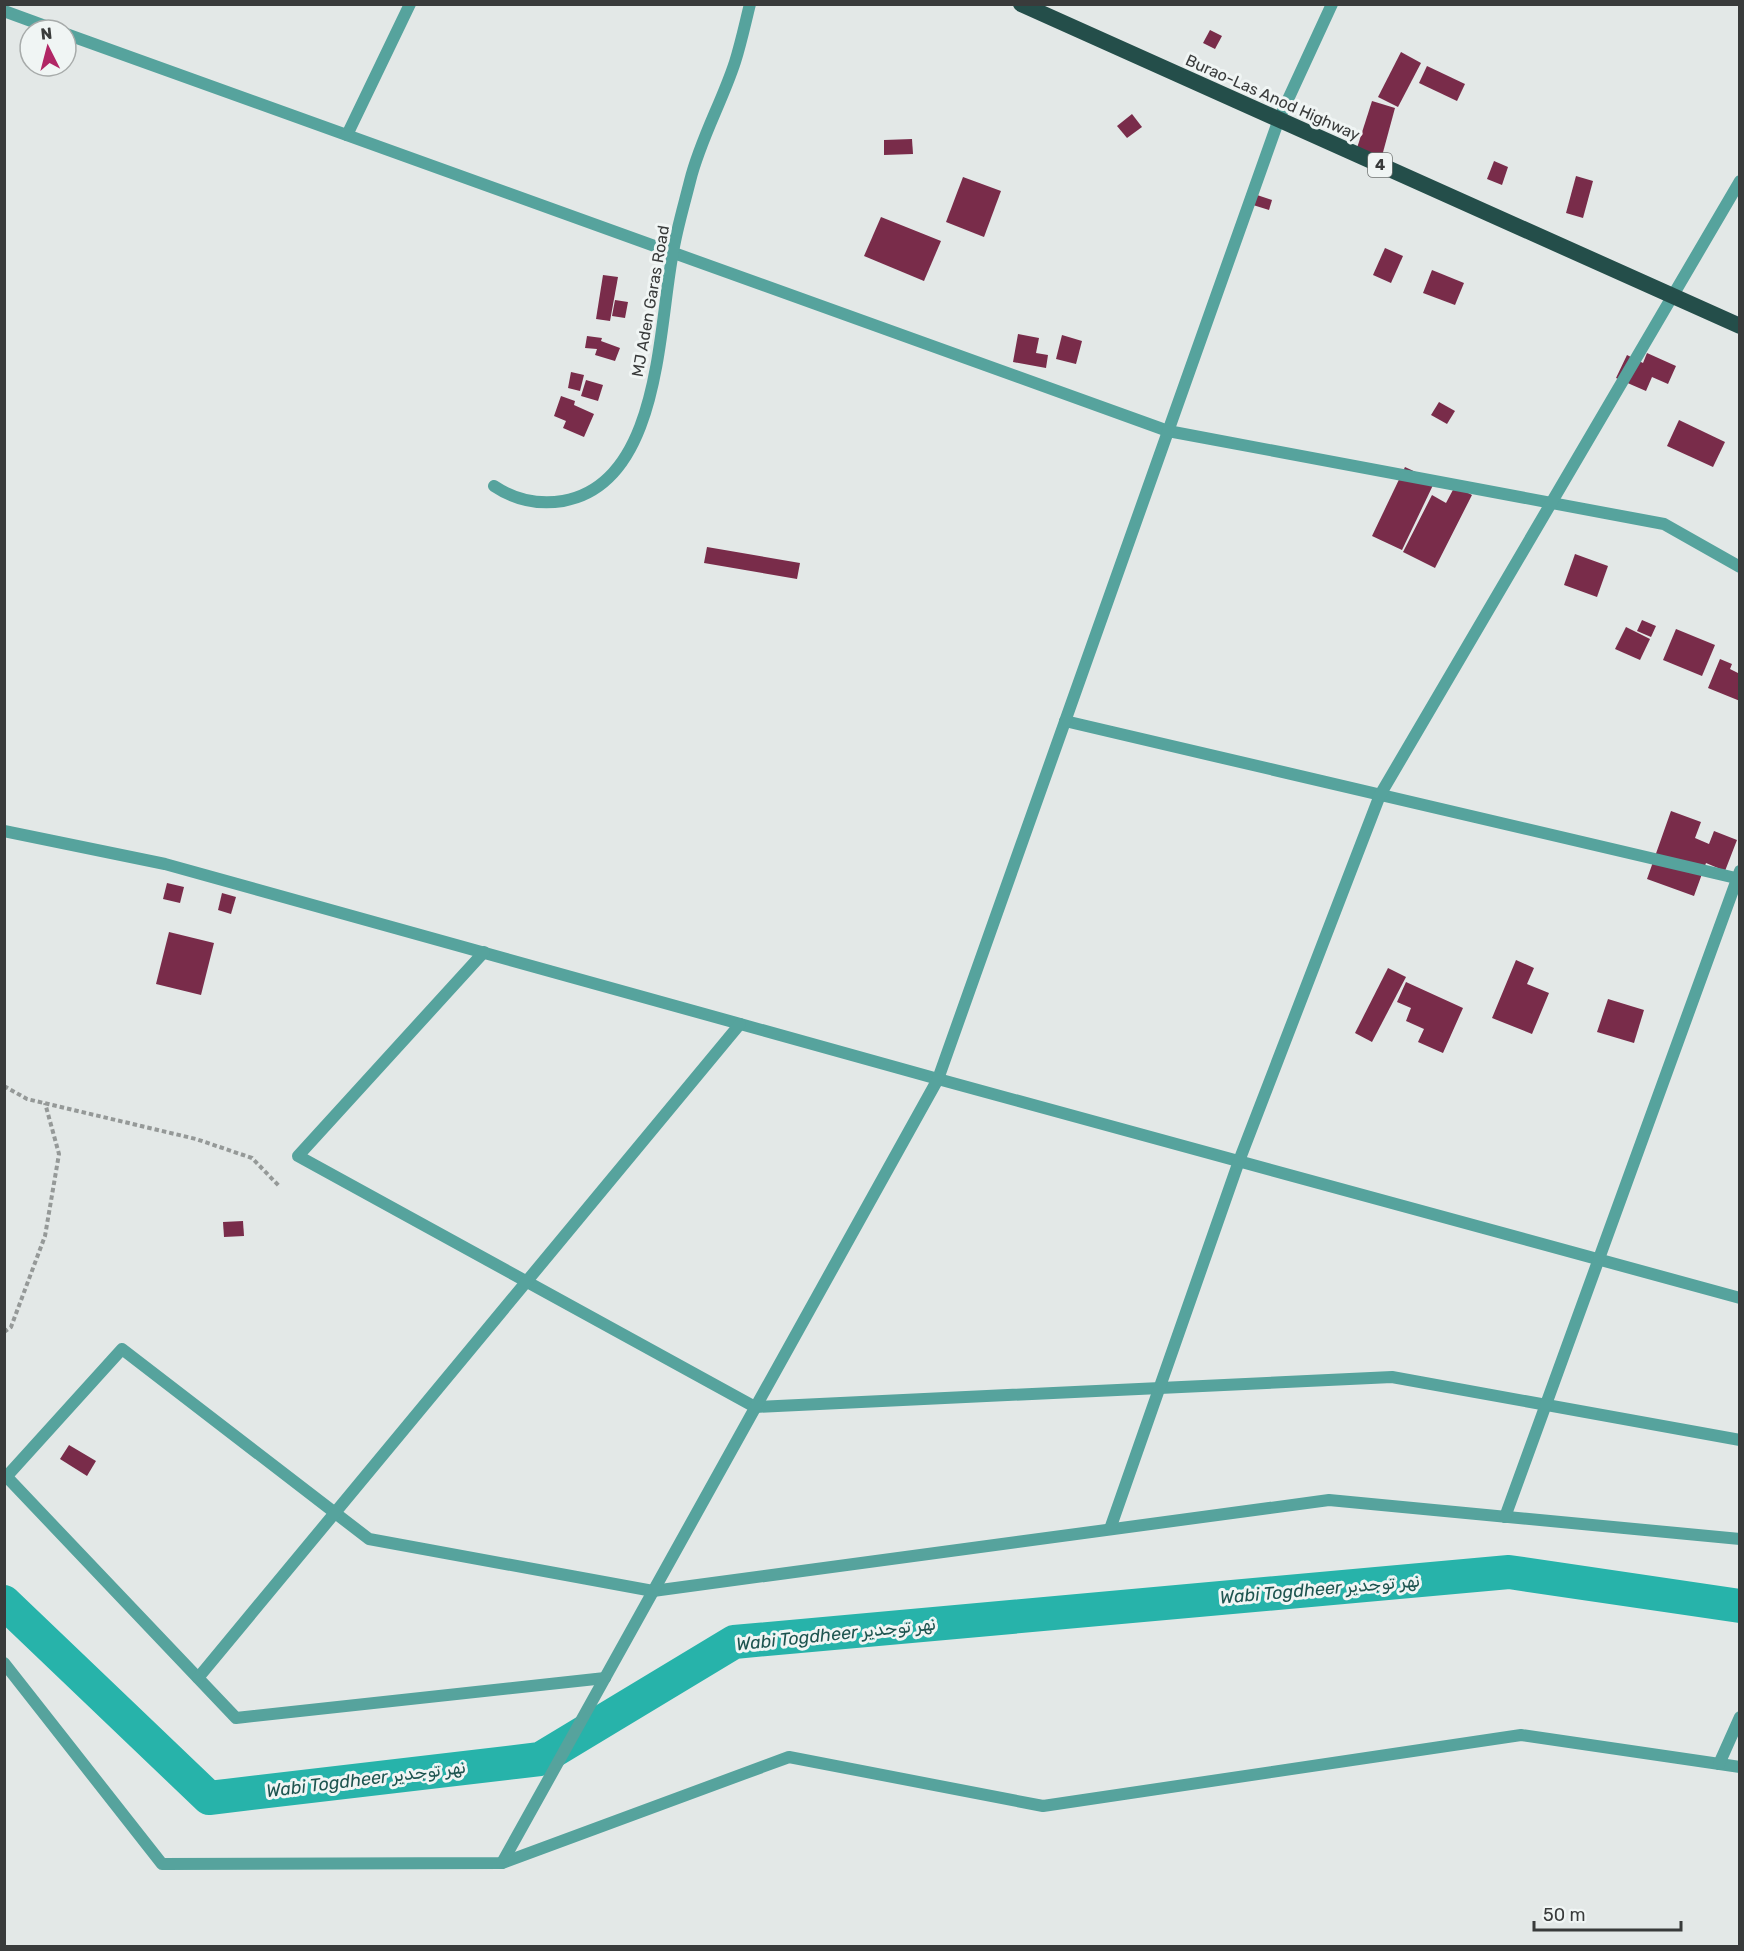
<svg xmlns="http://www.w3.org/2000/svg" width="1744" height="1951" font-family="Rubik,Vazirmatn,sans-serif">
<rect width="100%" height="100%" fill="#e3e8e7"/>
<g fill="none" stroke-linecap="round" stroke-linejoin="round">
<!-- river -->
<polyline stroke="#27b3aa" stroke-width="34" points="4,1602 209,1798 540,1759 734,1642 1509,1572 1740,1606"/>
</g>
<!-- building -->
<g fill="#792c4a">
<polygon points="1210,30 1222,36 1215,49 1203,43"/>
<polygon points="1401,52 1421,63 1398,107 1378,97"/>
<polygon points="1427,66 1465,84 1457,101 1419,83"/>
<polygon points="1372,101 1395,108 1382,156 1357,148"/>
<polygon points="1132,114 1142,127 1127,138 1117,126"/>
<polygon points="912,139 913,154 884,155 884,140"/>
<polygon points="1494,161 1508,167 1502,185 1487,179"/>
<polygon points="1576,176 1593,181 1583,218 1566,213"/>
<polygon points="963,177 1001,191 984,237 946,222"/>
<polygon points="1257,195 1272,200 1269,210 1253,205"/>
<polygon points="881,217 941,241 924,281 864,256"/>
<polygon points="1385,248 1403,256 1391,283 1373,275"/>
<polygon points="1432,270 1464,283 1455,305 1423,293"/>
<polygon points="603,275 618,277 610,321 596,319"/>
<polygon points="615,300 628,302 625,318 612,316"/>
<polygon points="1018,334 1039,338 1036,353 1048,355 1046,368 1013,362"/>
<polygon points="1062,335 1082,341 1076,364 1056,359"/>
<polygon points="587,336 602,338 601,341 620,348 615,361 595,355 597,349 585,348"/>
<polygon points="1647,353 1676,366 1668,384 1652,377 1646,391 1616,378 1627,355 1643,363"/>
<polygon points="571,372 584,375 580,391 568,388"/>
<polygon points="586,380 603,385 598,401 581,396"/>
<polygon points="561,396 575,401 574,405 594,414 584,437 563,428 566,421 554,416"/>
<polygon points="1439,402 1455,411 1447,424 1431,415"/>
<polygon points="1679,420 1725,442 1713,467 1667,446"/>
<polygon points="1405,467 1435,481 1402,550 1372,536"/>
<polygon points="1455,486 1472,495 1435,568 1403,552 1432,495 1446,503"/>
<polygon points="707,547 800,563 797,579 704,563"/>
<polygon points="1575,554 1608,566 1597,597 1564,585"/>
<polygon points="1642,620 1656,626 1651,637 1637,631"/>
<polygon points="1626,627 1650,639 1640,660 1615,649"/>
<polygon points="1676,629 1715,645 1702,676 1663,660"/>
<polygon points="1720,659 1732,664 1730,669 1740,674 1740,701 1708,688"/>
<polygon points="1671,811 1701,822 1695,838 1709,844 1714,831 1737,840 1725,871 1706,863 1694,896 1647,879"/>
<polygon points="167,883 184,887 180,903 163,899"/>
<polygon points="222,893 236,897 231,914 218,910"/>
<polygon points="169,932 214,943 201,995 156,984"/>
<polygon points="1516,960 1534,968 1527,984 1549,993 1532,1034 1492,1018"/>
<polygon points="1388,968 1406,977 1372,1042 1355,1033"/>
<polygon points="1406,982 1463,1008 1443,1053 1418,1042 1424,1029 1406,1021 1411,1008 1397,1002"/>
<polygon points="1608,999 1644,1010 1634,1043 1597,1032"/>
<polygon points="243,1221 244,1236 224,1237 223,1222"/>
<polygon points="69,1445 96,1461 87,1476 60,1459"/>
</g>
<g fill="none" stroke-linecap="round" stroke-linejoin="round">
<!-- path -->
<g stroke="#959998" stroke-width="4" stroke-dasharray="4.5 3" stroke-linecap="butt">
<polyline points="4,1086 27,1099 196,1139 252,1158 280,1187"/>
<polyline points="4,1332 11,1327 45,1236 59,1154 45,1103"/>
</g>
<!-- minor -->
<g stroke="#56a39d" stroke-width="12">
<polyline points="4,11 56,30"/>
<polyline points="66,34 1168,431 1664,524 1740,567"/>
<polyline points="347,135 410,4"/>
<path d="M494,486c21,14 44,19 69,15 98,-17 95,-173 110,-249 4,-24 11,-47 17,-71 10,-41 32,-79 45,-119 6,-19 10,-38 15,-58"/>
<polyline points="1065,721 1740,879"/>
<polyline points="4,831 165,864 938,1079 1740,1298"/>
<polyline points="484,952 298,1156 755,1407 1392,1377 1740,1440"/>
<polyline points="4,1474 236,1718 605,1678"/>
<polyline points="7,1476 122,1349 369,1539 653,1591 1329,1500 1740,1539"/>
<polyline points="1505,1517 1740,871"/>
<polyline points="1110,1529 1239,1161 1380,795 1740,181"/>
<polyline points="4,1663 162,1864 502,1863 789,1757 1043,1806 1521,1735 1740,1767"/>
<polyline points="198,1678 740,1024"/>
<polyline points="1719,1764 1740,1717"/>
<polyline points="502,1863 938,1079 1279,119 1332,4"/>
</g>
<!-- trunk -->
<polyline stroke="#244e4a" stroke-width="16" points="1021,4 1740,326"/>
</g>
<g text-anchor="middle" stroke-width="6" stroke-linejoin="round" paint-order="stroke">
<!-- shield labels -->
<rect fill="#f0f5f4" stroke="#707372" stroke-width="1.5" x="1368" y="153" width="24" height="24" rx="4.5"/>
<g font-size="15" font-weight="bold" fill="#393b3b">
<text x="1380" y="170">4</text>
</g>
<!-- street labels -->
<g font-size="16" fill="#393b3b" stroke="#f0f5f4">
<text transform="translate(1273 97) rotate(24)" y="6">Burao-Las Anod Highway</text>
<text transform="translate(650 301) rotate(-80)" y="6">MJ Aden Garas Road</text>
</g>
<!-- water labels -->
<g font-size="18" font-style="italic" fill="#1e5550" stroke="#f0f5f4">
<text transform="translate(1320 1589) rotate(-5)" y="6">Wabi Togdheer نهر توجدير</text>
<text transform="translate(836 1634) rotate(-6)" y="6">Wabi Togdheer نهر توجدير</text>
<text transform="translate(366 1779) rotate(-7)" y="6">Wabi Togdheer نهر توجدير</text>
</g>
</g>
<!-- border -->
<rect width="1744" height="1951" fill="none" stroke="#393b3b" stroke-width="12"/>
<!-- north arrow -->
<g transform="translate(48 48) rotate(354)"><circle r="28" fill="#f0f5f4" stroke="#a7abaa" stroke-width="1.5"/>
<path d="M0-4.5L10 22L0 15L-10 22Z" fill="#b12665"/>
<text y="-9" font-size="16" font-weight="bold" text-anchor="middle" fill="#393b3b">N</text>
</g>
<!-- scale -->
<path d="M1534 1921v9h147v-9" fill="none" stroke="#393b3b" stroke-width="3"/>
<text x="1543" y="1921" font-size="18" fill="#393b3b" stroke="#f0f5f4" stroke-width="4.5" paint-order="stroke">50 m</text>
</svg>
